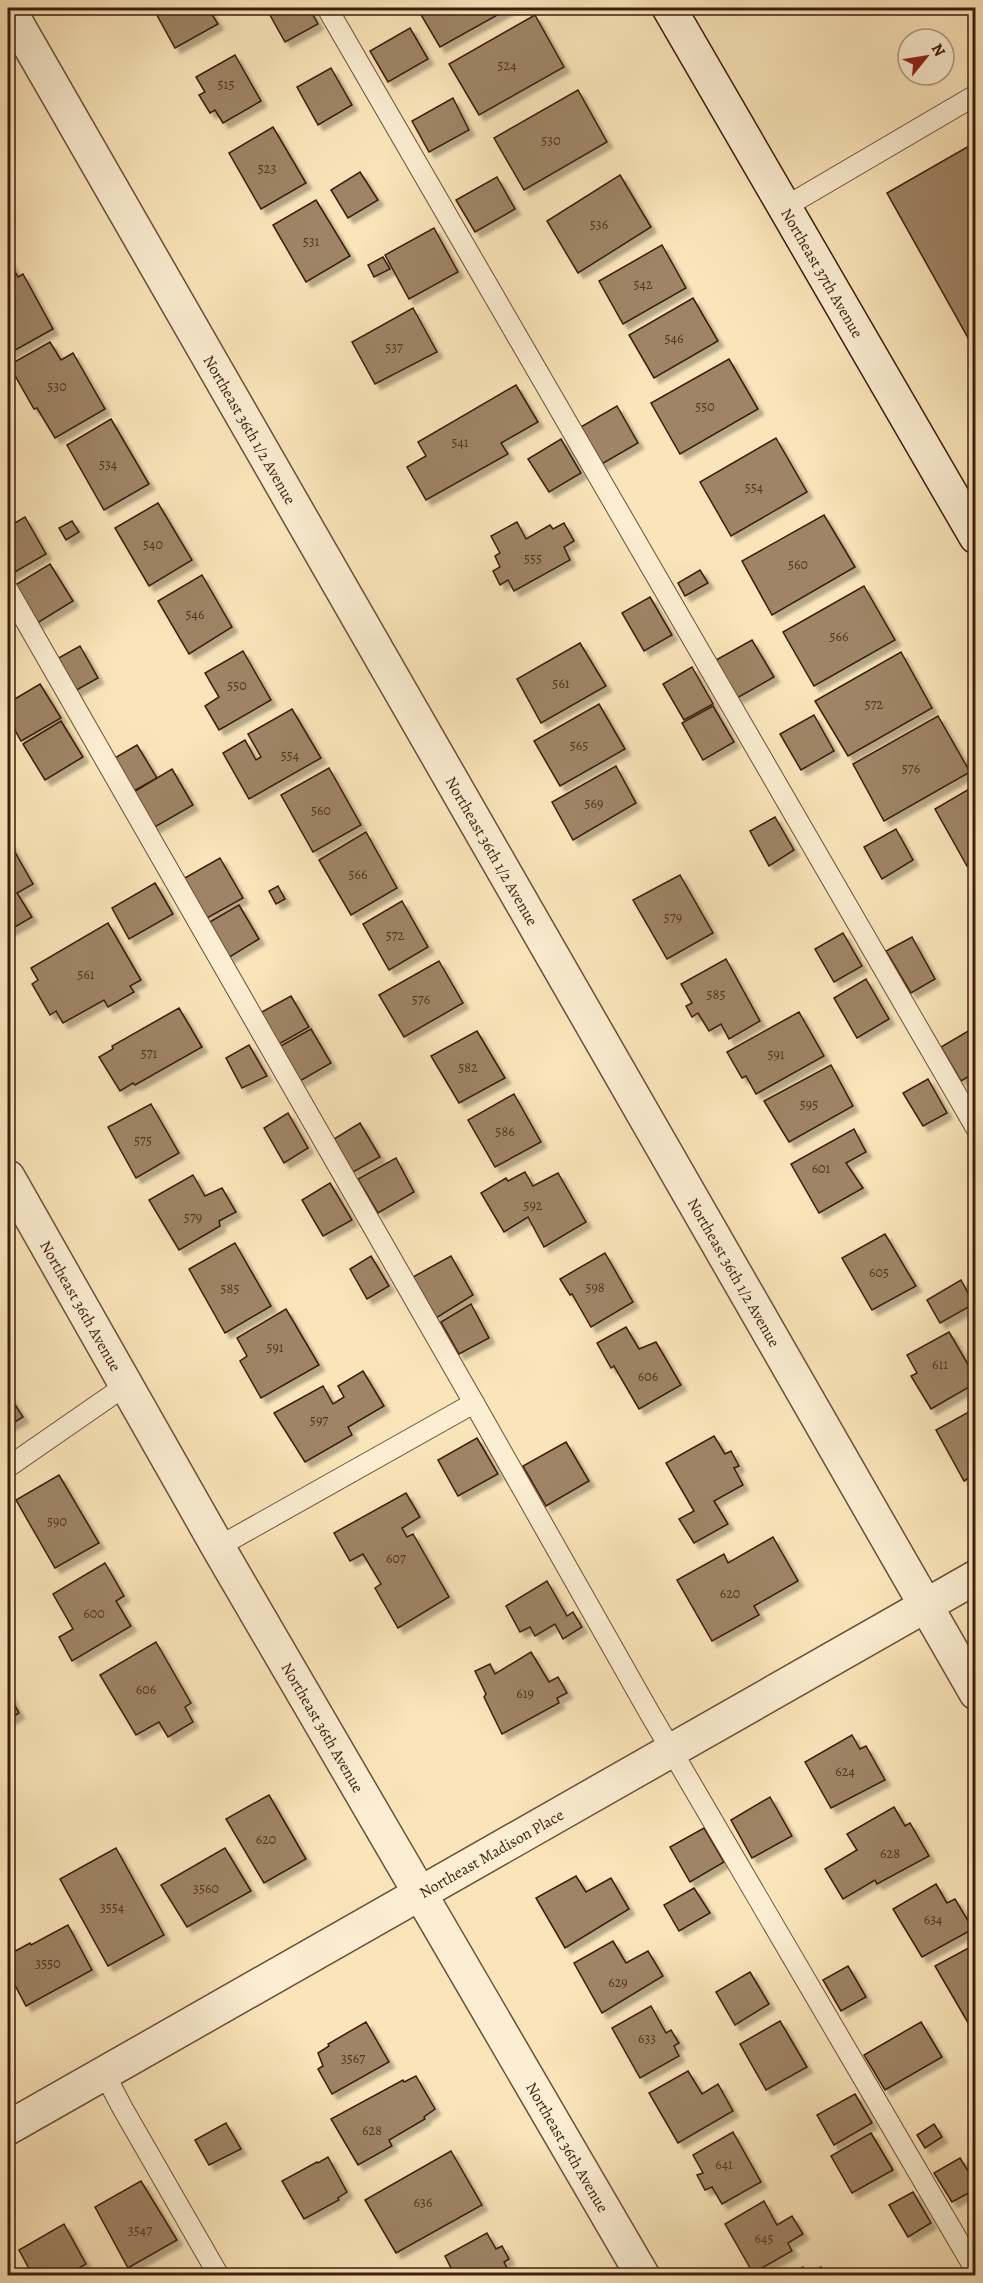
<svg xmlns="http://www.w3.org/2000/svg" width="983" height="2283" font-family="Alegreya,serif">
<defs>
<filter id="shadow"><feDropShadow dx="5.5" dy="5.5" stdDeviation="1.5" flood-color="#0004"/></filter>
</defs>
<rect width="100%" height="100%" fill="#fae5ba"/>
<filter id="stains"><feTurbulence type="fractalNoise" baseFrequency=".00333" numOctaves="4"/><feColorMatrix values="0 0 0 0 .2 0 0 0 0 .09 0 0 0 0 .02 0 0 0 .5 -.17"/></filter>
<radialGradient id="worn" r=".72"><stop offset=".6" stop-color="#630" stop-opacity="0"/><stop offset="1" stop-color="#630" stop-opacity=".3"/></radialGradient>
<!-- building -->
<g fill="#9f8566" stroke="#3c1c0a" stroke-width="1.5" filter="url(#shadow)">
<polygon points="153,8 208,8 218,24 175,48"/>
<polygon points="266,8 309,8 318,24 285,42"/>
<polygon points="417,8 510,8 440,47"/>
<polygon points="535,15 564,67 479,115 449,64"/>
<polygon points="410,28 428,59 388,82 370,51"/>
<polygon points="235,55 261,101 223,123 215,110 210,113 199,95 205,92 196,77"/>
<polygon points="331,68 352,105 318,125 297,87"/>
<polygon points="578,90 607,142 524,190 494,138"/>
<polygon points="453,98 469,130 429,152 412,121"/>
<polygon points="273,127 306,183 261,209 229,153"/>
<polygon points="976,142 976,352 887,193"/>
<polygon points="360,172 378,200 348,218 331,190"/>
<polygon points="620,175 651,227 578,273 547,221"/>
<polygon points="497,177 515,209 475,232 456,200"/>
<polygon points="316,200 350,256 306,282 273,225"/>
<polygon points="434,228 458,272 409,299 385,255"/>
<polygon points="662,245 686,288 623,324 599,281"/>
<polygon points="383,257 390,269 374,277 368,265"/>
<polygon points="8,259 18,277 23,274 53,329 10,353 8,349"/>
<polygon points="693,298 718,341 654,378 629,335"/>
<polygon points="413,308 437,352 375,384 352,342"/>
<polygon points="50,342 61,360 73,353 105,409 55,438 37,408 34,409 9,365"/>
<polygon points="729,359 758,409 680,454 651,403"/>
<polygon points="516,385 538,422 501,443 508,454 426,500 407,467 426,456 418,442"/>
<polygon points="617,406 638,443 600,465 579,428"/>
<polygon points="111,419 149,484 104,510 67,445"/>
<polygon points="776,438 807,492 731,536 700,482"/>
<polygon points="561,439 581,473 549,492 528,459"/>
<polygon points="158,503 192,560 149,586 115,528"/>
<polygon points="824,515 855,567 772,615 742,561"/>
<polygon points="25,517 46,554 8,576 8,527"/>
<polygon points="72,521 79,532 66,540 59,528"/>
<polygon points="517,522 526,539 550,525 553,529 564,523 574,541 564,547 570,560 514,591 508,580 500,585 493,571 500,567 495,556 500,553 491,536"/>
<polygon points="50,564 73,601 34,625 12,587"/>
<polygon points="700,570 708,583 685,596 678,583"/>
<polygon points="202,575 232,627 189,654 158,601"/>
<polygon points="864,586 895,640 814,686 783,632"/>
<polygon points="650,597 672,635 644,651 622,613"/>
<polygon points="752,640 774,677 737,698 716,660"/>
<polygon points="580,643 606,686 541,723 517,679"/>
<polygon points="80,646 98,678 73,692 55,660"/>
<polygon points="243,651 271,700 219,730 205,706 219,697 205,673"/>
<polygon points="901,652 932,708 848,756 815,701"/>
<polygon points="692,667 713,704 684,720 663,684"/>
<polygon points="40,684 61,718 21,741 8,718 8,703"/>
<polygon points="599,704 625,749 560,786 534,741"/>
<polygon points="713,706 734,742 703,760 682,723"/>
<polygon points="292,709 321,758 249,799 223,753 245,740 256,760 261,757 248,734"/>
<polygon points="814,715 834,751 801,770 780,734"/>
<polygon points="938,716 970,772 884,821 853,764"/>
<polygon points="61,721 83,757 45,780 23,744"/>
<polygon points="137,745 157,778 132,792 113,759"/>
<polygon points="616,766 636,803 573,840 552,802"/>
<polygon points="329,768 361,825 313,852 281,795"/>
<polygon points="172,769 193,805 153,828 132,793"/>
<polygon points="976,785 976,861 967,866 935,809"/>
<polygon points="775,817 794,850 769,866 750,831"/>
<polygon points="896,829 913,860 882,879 864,847"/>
<polygon points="366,832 397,888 351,915 319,860"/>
<polygon points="8,840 33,884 17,893 32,917 8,931"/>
<polygon points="220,858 243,898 207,918 183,879"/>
<polygon points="680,875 713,933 667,959 633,900"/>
<polygon points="155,883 173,914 129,939 112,908"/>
<polygon points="278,886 285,899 276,904 269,891"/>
<polygon points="402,901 428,947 389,970 363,924"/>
<polygon points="239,905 259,939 228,958 208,923"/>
<polygon points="108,923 141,980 130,986 134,992 108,1007 104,1000 63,1023 56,1011 50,1015 32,984 38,980 31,968"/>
<polygon points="843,933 862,966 834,982 815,949"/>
<polygon points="912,937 935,979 911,993 886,951"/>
<polygon points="726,959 760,1021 729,1039 721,1024 709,1031 698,1013 692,1017 686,1006 692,1003 681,984"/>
<polygon points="439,961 463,1003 404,1037 379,995"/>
<polygon points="866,979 889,1019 857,1038 834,998"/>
<polygon points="291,996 309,1027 279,1044 260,1013"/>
<polygon points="179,1008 202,1047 135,1085 133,1083 120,1091 99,1057 113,1049 112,1046"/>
<polygon points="799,1012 824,1056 756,1094 746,1076 742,1078 727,1052"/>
<polygon points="311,1029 331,1063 300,1081 279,1047"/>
<polygon points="970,1030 976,1038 976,1072 961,1081 941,1047"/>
<polygon points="477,1031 505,1078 459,1103 431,1056"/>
<polygon points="249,1045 267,1076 242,1088 226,1058"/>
<polygon points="831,1065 853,1106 789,1142 764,1101"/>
<polygon points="928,1079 947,1113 923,1126 903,1093"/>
<polygon points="514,1094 541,1142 495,1167 468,1120"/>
<polygon points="151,1104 179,1153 136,1178 108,1127"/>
<polygon points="288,1113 308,1148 284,1163 264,1128"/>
<polygon points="360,1123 380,1157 353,1172 334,1139"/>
<polygon points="854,1129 866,1152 846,1163 863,1188 819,1213 791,1164"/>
<polygon points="396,1158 414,1192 378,1213 358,1179"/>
<polygon points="525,1172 533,1186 558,1173 586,1222 544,1247 528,1217 504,1232 481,1193 506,1178 508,1181"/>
<polygon points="193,1175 205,1196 222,1188 236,1212 219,1221 220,1226 179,1250 149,1200"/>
<polygon points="330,1183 352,1220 323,1236 302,1200"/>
<polygon points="885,1234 916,1286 872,1310 842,1258"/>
<polygon points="235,1243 271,1306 225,1333 189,1269"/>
<polygon points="605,1253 633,1302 591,1327 572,1294 570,1295 560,1279"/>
<polygon points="371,1256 389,1286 367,1299 350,1269"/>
<polygon points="451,1256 473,1295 436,1318 413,1277"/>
<polygon points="961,1280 974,1304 940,1323 927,1300"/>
<polygon points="471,1304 489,1338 459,1354 441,1322"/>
<polygon points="286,1309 319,1365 261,1398 240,1361 247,1356 237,1338"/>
<polygon points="626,1327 639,1349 656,1342 681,1385 639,1409 614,1366 611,1368 597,1343"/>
<polygon points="949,1332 976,1378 976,1383 931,1409 911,1376 917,1373 907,1355"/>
<polygon points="363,1371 384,1406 348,1427 352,1435 305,1462 274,1413 323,1386 333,1404 344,1397 338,1386"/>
<polygon points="8,1394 23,1417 8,1426"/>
<polygon points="976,1408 976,1474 964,1481 936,1430"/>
<polygon points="714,1436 725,1454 731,1451 739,1466 734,1468 743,1485 714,1501 728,1524 694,1543 679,1519 694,1511 666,1463"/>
<polygon points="477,1438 498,1474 458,1496 438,1460"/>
<polygon points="566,1442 589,1481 546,1506 523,1466"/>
<polygon points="59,1475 99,1543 55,1568 16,1500"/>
<polygon points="406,1493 420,1517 402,1528 407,1537 413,1534 449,1597 398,1628 375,1588 381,1584 363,1554 350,1561 334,1533"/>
<polygon points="773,1537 798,1581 754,1606 759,1615 712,1641 677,1580 724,1554 728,1563"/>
<polygon points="105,1563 124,1596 116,1601 131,1626 72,1661 59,1637 73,1629 53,1594"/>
<polygon points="547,1581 567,1616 573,1612 582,1627 563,1639 555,1624 535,1636 530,1627 520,1632 506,1606"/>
<polygon points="156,1642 191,1703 185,1707 193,1722 168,1737 159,1722 136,1735 100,1675"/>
<polygon points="531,1652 549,1682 558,1677 567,1693 557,1698 559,1703 502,1734 484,1697 486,1694 475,1671 490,1664 495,1674"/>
<polygon points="8,1693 19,1713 8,1720"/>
<polygon points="852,1735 860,1749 866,1746 885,1780 831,1808 805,1762"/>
<polygon points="269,1795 306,1859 264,1883 226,1819"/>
<polygon points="770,1797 792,1836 752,1858 731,1820"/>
<polygon points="894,1807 905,1826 910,1823 929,1856 877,1884 875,1880 843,1899 825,1869 857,1850 847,1834"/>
<polygon points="704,1828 724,1862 690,1882 670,1847"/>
<polygon points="116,1848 164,1935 108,1966 60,1879"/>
<polygon points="225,1848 251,1891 187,1927 161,1885"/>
<polygon points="576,1876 586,1892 611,1878 629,1909 565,1948 536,1898"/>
<polygon points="936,1884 947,1903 955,1899 973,1929 922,1957 893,1909"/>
<polygon points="694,1888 710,1913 679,1931 664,1905"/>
<polygon points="68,1925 92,1970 26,2006 8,1972 8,1955 30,1943 31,1945"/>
<polygon points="613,1941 626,1963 648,1951 663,1976 602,2013 574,1963"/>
<polygon points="976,1944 976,2023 970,2026 935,1966"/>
<polygon points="848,1966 866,1997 841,2011 823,1980"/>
<polygon points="750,1972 769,2004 735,2025 716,1992"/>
<polygon points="651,2006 666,2033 671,2030 679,2043 674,2046 679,2056 640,2078 612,2028"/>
<polygon points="780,2021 807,2067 766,2090 740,2044"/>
<polygon points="366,2022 389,2062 332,2094 318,2069 323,2066 318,2053 329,2046 328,2044"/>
<polygon points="921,2022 942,2057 885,2090 864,2055"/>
<polygon points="688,2071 702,2094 718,2084 733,2111 678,2143 649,2093"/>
<polygon points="416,2076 435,2109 424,2117 425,2119 389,2140 392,2146 358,2165 331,2119 403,2080 404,2082"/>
<polygon points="855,2094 872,2123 834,2145 817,2115"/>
<polygon points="226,2123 241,2149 209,2165 195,2140"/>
<polygon points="934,2124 942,2137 925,2148 917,2135"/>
<polygon points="733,2132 761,2182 722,2204 712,2187 705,2190 697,2175 703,2173 693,2155"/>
<polygon points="871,2133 893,2170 852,2193 831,2156"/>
<polygon points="451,2151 482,2205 396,2253 365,2200"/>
<polygon points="328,2157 347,2192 338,2198 339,2200 304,2219 282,2181 317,2162 318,2163"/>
<polygon points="960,2158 976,2184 976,2189 952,2202 934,2173"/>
<polygon points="141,2181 177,2240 128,2268 95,2207"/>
<polygon points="913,2192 931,2223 908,2237 889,2205"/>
<polygon points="764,2201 777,2225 792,2216 803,2234 788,2243 792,2251 753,2273 725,2224"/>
<polygon points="64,2224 86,2264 65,2276 33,2276 19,2250"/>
<polygon points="487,2233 496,2249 502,2246 509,2259 504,2262 511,2276 455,2276 445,2256"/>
<polygon points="803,2267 807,2275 821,2267 826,2276 788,2276"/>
</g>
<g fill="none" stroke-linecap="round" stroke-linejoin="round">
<defs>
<g id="lane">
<polyline points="327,8 976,1128"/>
<polyline points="785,207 976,95"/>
<polyline points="8,590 474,1403 649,1712 976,2271"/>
<polyline points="8,1467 125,1386"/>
<polyline points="218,1547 474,1403"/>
<polyline points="104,2073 123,2109 219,2276"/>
</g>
<g id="street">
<path id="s1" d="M8,8l968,1685"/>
<path id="s2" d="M8,1177l210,370 425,729"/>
<path id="s3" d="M8,2128l968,-551"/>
</g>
<g id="secondary">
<path id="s4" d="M669,8l307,529"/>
</g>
</defs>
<!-- lane casing -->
<use href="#lane" stroke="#6c4e36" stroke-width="22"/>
<!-- street casing -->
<use href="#street" stroke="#6c4e36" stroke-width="36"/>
<!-- secondary casing -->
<use href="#secondary" stroke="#3c1c0a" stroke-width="36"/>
<!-- lane -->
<use href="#lane" stroke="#fceed2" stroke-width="20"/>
<!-- street -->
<use href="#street" stroke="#fceed2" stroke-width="33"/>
<!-- secondary -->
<use href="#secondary" stroke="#fceed2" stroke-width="33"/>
</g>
<g text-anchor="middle" stroke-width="5" stroke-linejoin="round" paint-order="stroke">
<!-- number labels -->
<g font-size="14" fill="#553621">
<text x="507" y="70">524</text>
<text x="226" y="89">515</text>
<text x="551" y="145">530</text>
<text x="267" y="173">523</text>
<text x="599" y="229">536</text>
<text x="311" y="246">531</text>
<text x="643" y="289">542</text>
<text x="674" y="343">546</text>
<text x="394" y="352">537</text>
<text x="57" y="391">530</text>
<text x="705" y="411">550</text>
<text x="460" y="447">541</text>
<text x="108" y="469">534</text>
<text x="754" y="492">554</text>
<text x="153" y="549">540</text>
<text x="533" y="563">555</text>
<text x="798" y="569">560</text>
<text x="195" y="619">546</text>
<text x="839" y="641">566</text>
<text x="561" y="688">561</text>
<text x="237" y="690">550</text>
<text x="874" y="709">572</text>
<text x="579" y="750">565</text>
<text x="290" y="760">554</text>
<text x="911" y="773">576</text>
<text x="594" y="808">569</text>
<text x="321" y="815">560</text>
<text x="358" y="879">566</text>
<text x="673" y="922">579</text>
<text x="395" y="940">572</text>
<text x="86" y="979">561</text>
<text x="716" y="999">585</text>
<text x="421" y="1004">576</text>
<text x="149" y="1058">571</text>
<text x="776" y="1059">591</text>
<text x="468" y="1072">582</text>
<text x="809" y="1109">595</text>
<text x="505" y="1136">586</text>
<text x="143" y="1145">575</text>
<text x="821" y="1173">601</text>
<text x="533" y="1210">592</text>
<text x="193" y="1222">579</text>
<text x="879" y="1277">605</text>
<text x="595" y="1292">598</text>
<text x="230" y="1293">585</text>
<text x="275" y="1352">591</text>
<text x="940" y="1369">611</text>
<text x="648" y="1381">606</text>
<text x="319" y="1425">597</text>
<text x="57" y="1526">590</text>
<text x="396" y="1563">607</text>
<text x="730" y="1598">620</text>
<text x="94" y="1618">600</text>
<text x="146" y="1694">606</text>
<text x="525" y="1698">619</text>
<text x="845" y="1776">624</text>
<text x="266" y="1844">620</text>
<text x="890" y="1858">628</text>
<text x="206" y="1893">3560</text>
<text x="112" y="1912">3554</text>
<text x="933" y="1924">634</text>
<text x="48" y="1968">3550</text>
<text x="618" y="1987">629</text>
<text x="647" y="2043">633</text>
<text x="353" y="2063">3567</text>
<text x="372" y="2135">628</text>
<text x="724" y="2169">641</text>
<text x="423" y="2207">636</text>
<text x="140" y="2235">3547</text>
<text x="764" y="2243">645</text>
</g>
<!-- street labels -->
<g font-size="16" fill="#3c1c0a" stroke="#fceed2">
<text dy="6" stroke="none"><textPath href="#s4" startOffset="306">Northeast 37th Avenue</textPath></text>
<text dy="6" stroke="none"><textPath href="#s1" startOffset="486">Northeast 36th 1/2 Avenue</textPath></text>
<text dy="6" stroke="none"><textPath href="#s1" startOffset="972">Northeast 36th 1/2 Avenue</textPath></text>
<text dy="6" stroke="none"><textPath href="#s1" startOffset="1458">Northeast 36th 1/2 Avenue</textPath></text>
<text dy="6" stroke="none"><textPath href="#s2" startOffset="148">Northeast 36th Avenue</textPath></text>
<text dy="6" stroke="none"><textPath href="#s2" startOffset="634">Northeast 36th Avenue</textPath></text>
<text dy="6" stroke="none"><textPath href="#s3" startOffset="556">Northeast Madison Place</textPath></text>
<text dy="6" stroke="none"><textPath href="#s2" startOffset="1120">Northeast 36th Avenue</textPath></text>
</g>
</g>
<!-- margin -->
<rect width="983" height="2283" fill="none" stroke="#fae5ba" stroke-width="30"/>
<rect x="9" y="9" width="965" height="2265" fill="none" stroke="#3c1c0a" stroke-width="3"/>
<rect x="15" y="15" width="953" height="2253" fill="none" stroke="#3c1c0a" stroke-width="1.5"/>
<!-- north arrow -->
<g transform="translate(926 57) rotate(60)"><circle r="28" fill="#fceed2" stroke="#af9a82" stroke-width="1.5"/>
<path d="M0-4.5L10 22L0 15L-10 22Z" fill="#8f2418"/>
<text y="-9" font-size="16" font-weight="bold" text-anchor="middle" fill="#3c1c0a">N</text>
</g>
<rect width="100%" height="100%" filter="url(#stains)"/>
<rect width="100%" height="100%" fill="url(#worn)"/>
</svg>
